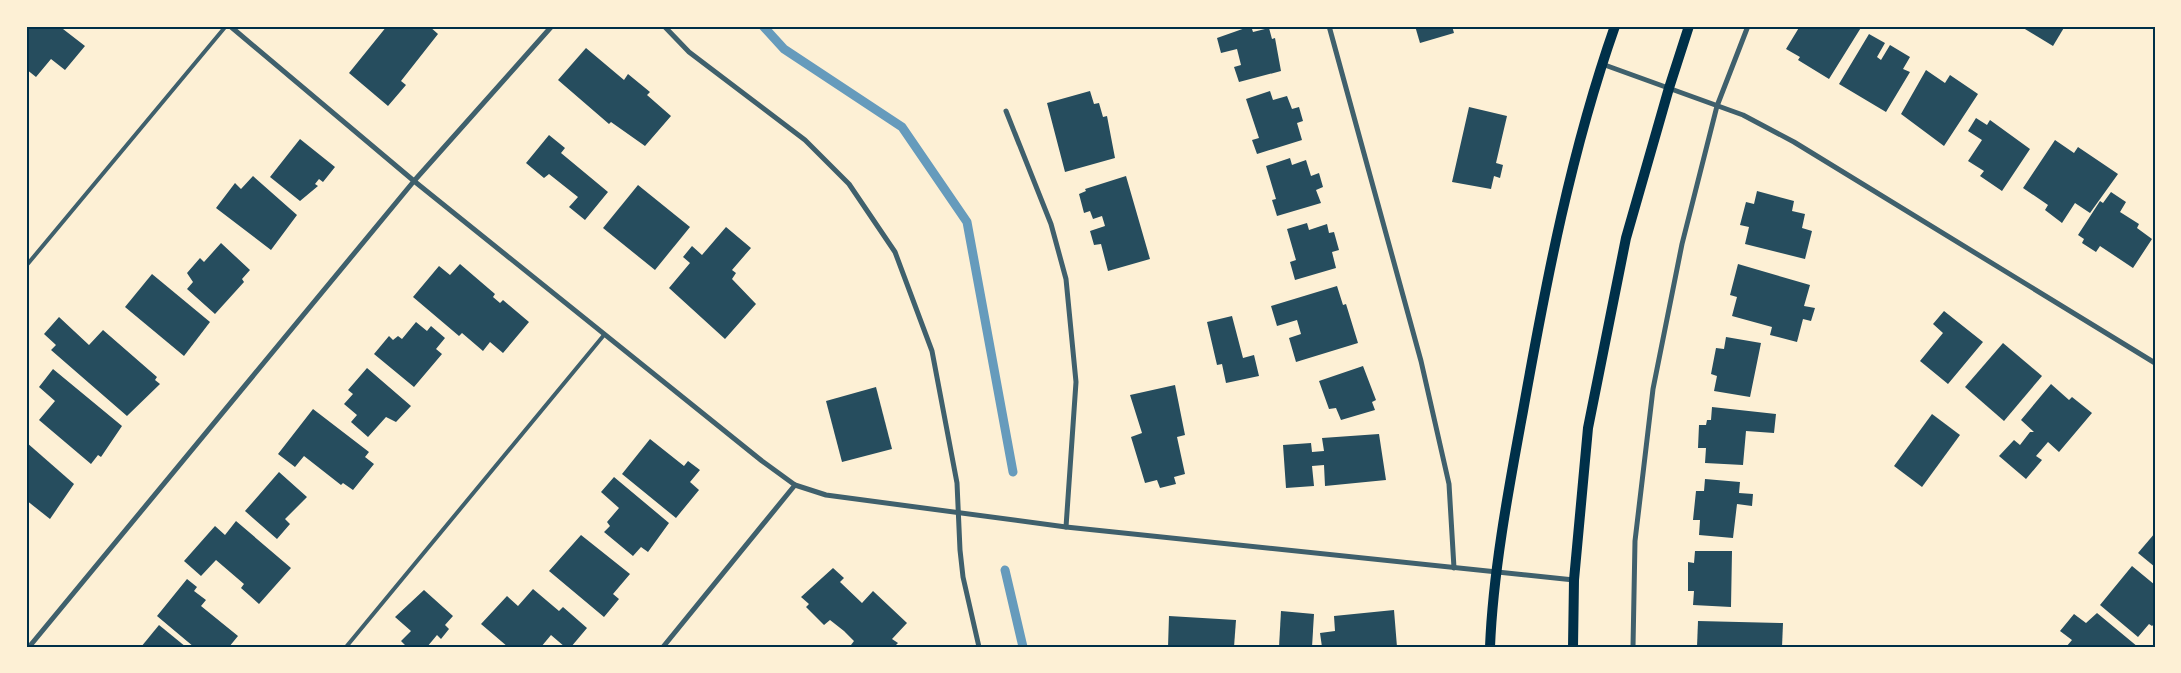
<svg xmlns="http://www.w3.org/2000/svg" width="2181" height="673" font-family="Merriweather,serif">
<rect width="100%" height="100%" fill="#fdf0d5"/>
<g fill="none" stroke-linecap="round" stroke-linejoin="round">
<!-- stream -->
<g stroke="#669bbc" stroke-width="9">
<polyline points="763,26 784,49 902,127 967,222 1013,472"/>
<polyline points="1005,570 1023,647"/>
</g>
</g>
<!-- building -->
<g fill="#264d5e">
<polygon points="26,26 66,26 63,29 85,46 65,70 51,59 36,77 26,69"/>
<polygon points="387,26 429,26 438,34 401,81 406,85 388,106 349,73"/>
<polygon points="1251,26 1253,32 1269,28 1272,39 1275,38 1281,71 1239,82 1234,67 1241,65 1237,49 1221,53 1217,38"/>
<polygon points="1415,26 1452,26 1454,33 1420,43"/>
<polygon points="1800,26 1862,26 1829,79 1798,60 1800,57 1786,49"/>
<polygon points="2020,26 2065,26 2053,46"/>
<polygon points="1869,34 1885,43 1877,57 1881,60 1890,45 1910,57 1903,69 1910,72 1886,112 1839,84"/>
<polygon points="586,48 624,80 628,74 650,92 647,95 671,116 645,146 611,122 609,124 558,80"/>
<polygon points="1926,70 1945,83 1950,75 1978,94 1944,146 1901,114"/>
<polygon points="1090,91 1094,104 1099,103 1103,117 1107,116 1115,158 1065,172 1047,103"/>
<polygon points="1270,91 1273,100 1287,96 1292,109 1299,107 1303,121 1297,123 1302,140 1257,154 1252,140 1259,138 1246,99"/>
<polygon points="1469,107 1507,116 1496,163 1503,165 1500,178 1494,176 1491,189 1452,182"/>
<polygon points="1976,118 1987,125 1990,120 2030,149 2002,191 1980,176 1984,171 1968,161 1982,140 1968,131"/>
<polygon points="549,135 565,148 561,153 608,192 585,220 569,207 578,197 549,174 544,178 526,163"/>
<polygon points="300,139 335,167 323,182 319,179 315,184 318,186 300,201 270,177"/>
<polygon points="2055,140 2074,153 2078,147 2118,174 2090,213 2075,203 2062,223 2045,210 2048,205 2023,188"/>
<polygon points="1290,158 1292,165 1306,160 1311,176 1319,173 1323,187 1316,190 1321,203 1277,216 1272,200 1276,199 1266,166"/>
<polygon points="253,176 297,215 271,250 216,208 235,183 241,189"/>
<polygon points="1126,176 1150,259 1108,271 1101,244 1094,245 1090,231 1105,226 1102,216 1093,219 1090,211 1084,213 1079,194 1086,191 1085,189"/>
<polygon points="638,185 690,227 655,270 603,228"/>
<polygon points="1757,191 1794,201 1792,211 1805,214 1802,228 1812,231 1805,259 1745,244 1749,227 1740,225 1746,202 1754,204"/>
<polygon points="2111,192 2126,202 2120,212 2139,224 2137,228 2152,239 2133,268 2100,246 2096,252 2082,243 2084,239 2078,235 2100,201 2103,203"/>
<polygon points="1307,223 1309,230 1327,224 1329,233 1334,232 1339,250 1332,252 1336,268 1295,280 1290,262 1296,260 1287,229"/>
<polygon points="726,227 751,248 732,270 736,273 732,279 756,304 725,339 669,288 690,263 683,257 692,246 702,255"/>
<polygon points="221,243 250,270 242,279 244,282 215,314 187,289 193,282 187,273 200,258 204,262"/>
<polygon points="460,264 495,294 493,297 500,303 503,300 529,322 503,353 490,342 483,351 462,333 459,336 413,297 439,266 450,275"/>
<polygon points="1738,264 1810,285 1804,306 1815,308 1811,321 1803,319 1797,342 1770,335 1772,327 1732,316 1737,297 1730,295"/>
<polygon points="152,274 210,322 184,356 125,307"/>
<polygon points="1337,286 1343,305 1346,304 1358,343 1296,362 1289,338 1301,334 1297,320 1277,326 1271,306"/>
<polygon points="1944,311 1983,342 1948,384 1920,361 1943,333 1933,324"/>
<polygon points="1232,316 1243,358 1254,355 1259,376 1226,383 1222,364 1217,365 1207,322"/>
<polygon points="59,317 89,345 103,330 157,377 155,380 160,384 127,416 51,350 56,345 44,334"/>
<polygon points="416,322 427,331 431,326 445,338 436,349 442,354 414,387 374,354 389,336 393,340 398,336 402,339"/>
<polygon points="1726,337 1761,343 1750,397 1714,391 1717,376 1711,374 1716,348 1724,349"/>
<polygon points="2003,343 2042,376 2004,421 1965,387"/>
<polygon points="1363,366 1376,400 1372,402 1375,410 1341,420 1336,408 1329,409 1319,381"/>
<polygon points="367,368 411,406 396,422 386,417 368,437 351,422 357,415 344,404 353,394 348,390"/>
<polygon points="53,369 122,426 101,457 98,455 91,464 39,420 55,401 39,387"/>
<polygon points="2051,384 2069,400 2072,397 2092,413 2059,452 2048,442 2036,456 2042,460 2026,479 1999,456 2014,440 2020,445 2030,432 2034,432 2021,420"/>
<polygon points="1175,385 1185,435 1177,437 1185,474 1174,477 1176,484 1160,488 1157,480 1145,483 1131,437 1142,433 1130,395"/>
<polygon points="876,387 892,449 842,462 826,401"/>
<polygon points="1712,407 1776,414 1774,433 1746,431 1743,465 1705,463 1706,448 1698,448 1699,425 1706,425 1707,420 1711,420"/>
<polygon points="313,409 369,452 365,457 374,464 353,490 343,483 341,485 304,456 295,467 278,454"/>
<polygon points="1932,414 1960,435 1922,487 1894,466"/>
<polygon points="1379,434 1386,480 1325,486 1324,465 1312,466 1314,486 1286,488 1283,445 1311,443 1312,452 1324,451 1322,438"/>
<polygon points="650,439 684,466 688,461 700,470 690,482 699,490 676,518 622,474"/>
<polygon points="26,442 74,484 50,519 26,500"/>
<polygon points="279,472 307,497 285,519 290,524 277,539 245,511"/>
<polygon points="614,477 669,523 648,552 641,547 633,556 604,532 610,526 607,522 619,508 601,492"/>
<polygon points="1705,479 1740,482 1739,493 1753,494 1752,506 1737,504 1733,538 1699,535 1700,520 1693,520 1696,491 1704,491"/>
<polygon points="236,521 291,568 259,604 241,588 244,584 216,560 201,576 184,561 215,526 225,535"/>
<polygon points="2155,533 2155,567 2138,553"/>
<polygon points="581,535 630,574 613,594 619,599 604,617 549,571"/>
<polygon points="1695,551 1732,551 1731,607 1693,605 1694,591 1688,591 1688,562 1694,563"/>
<polygon points="2132,566 2155,585 2155,623 2152,626 2149,624 2138,637 2100,605"/>
<polygon points="833,568 844,578 840,582 862,603 873,591 907,623 892,639 898,643 894,647 853,647 851,645 854,641 844,631 830,620 824,625 806,607 809,604 801,597"/>
<polygon points="187,579 197,587 194,591 206,600 201,606 238,636 229,647 194,647 157,616"/>
<polygon points="533,589 559,611 563,607 587,628 571,647 565,647 551,635 541,647 508,647 481,624 507,596 518,606"/>
<polygon points="424,590 453,616 445,625 449,629 441,639 437,635 427,647 407,647 401,641 411,631 395,617"/>
<polygon points="1394,610 1397,647 1322,647 1320,633 1335,631 1334,616"/>
<polygon points="1281,611 1314,614 1312,647 1279,647"/>
<polygon points="2097,613 2138,647 2066,647 2072,640 2060,631 2074,614 2086,623"/>
<polygon points="1169,616 1236,620 1234,647 1168,647"/>
<polygon points="1698,621 1783,623 1782,647 1697,647"/>
<polygon points="159,625 186,647 141,647"/>
</g>
<g fill="none" stroke-linecap="round" stroke-linejoin="round">
<!-- service -->
<g stroke="#3f606c" stroke-width="4">
<polyline points="26,266 226,26"/>
<polyline points="346,647 604,335"/>
</g>
<!-- minor -->
<g stroke="#3f606c" stroke-width="5">
<polyline points="230,26 414,181 762,461 795,485 826,495 1066,527 1574,580"/>
<polyline points="664,26 689,52 805,140 849,184 895,252 932,351 957,483 960,550 963,577 979,647"/>
<polyline points="1329,26 1421,361 1449,484 1454,568"/>
<polyline points="1602,64 1743,115 1794,142 2155,363"/>
<polyline points="1006,111 1051,224 1066,279 1076,382 1066,527"/>
<polyline points="29,647 414,181 552,26"/>
<polyline points="663,647 795,485"/>
<polyline points="1633,647 1635,541 1653,389 1682,244 1717,106 1748,26"/>
</g>
<!-- secondary -->
<g stroke="#003049" stroke-width="10">
<path d="M1490,647c3,-76 19,-160 33,-236 23,-129 48,-260 92,-385"/>
<polyline points="1573,647 1574,580 1588,428 1626,238 1669,88 1689,26"/>
</g>
</g>
<!-- border -->
<rect width="2181" height="673" fill="none" stroke="#fdf0d5" stroke-width="55"/>
<rect x="28" y="28" width="2126" height="618" fill="none" stroke="#003049" stroke-width="2"/>
</svg>
